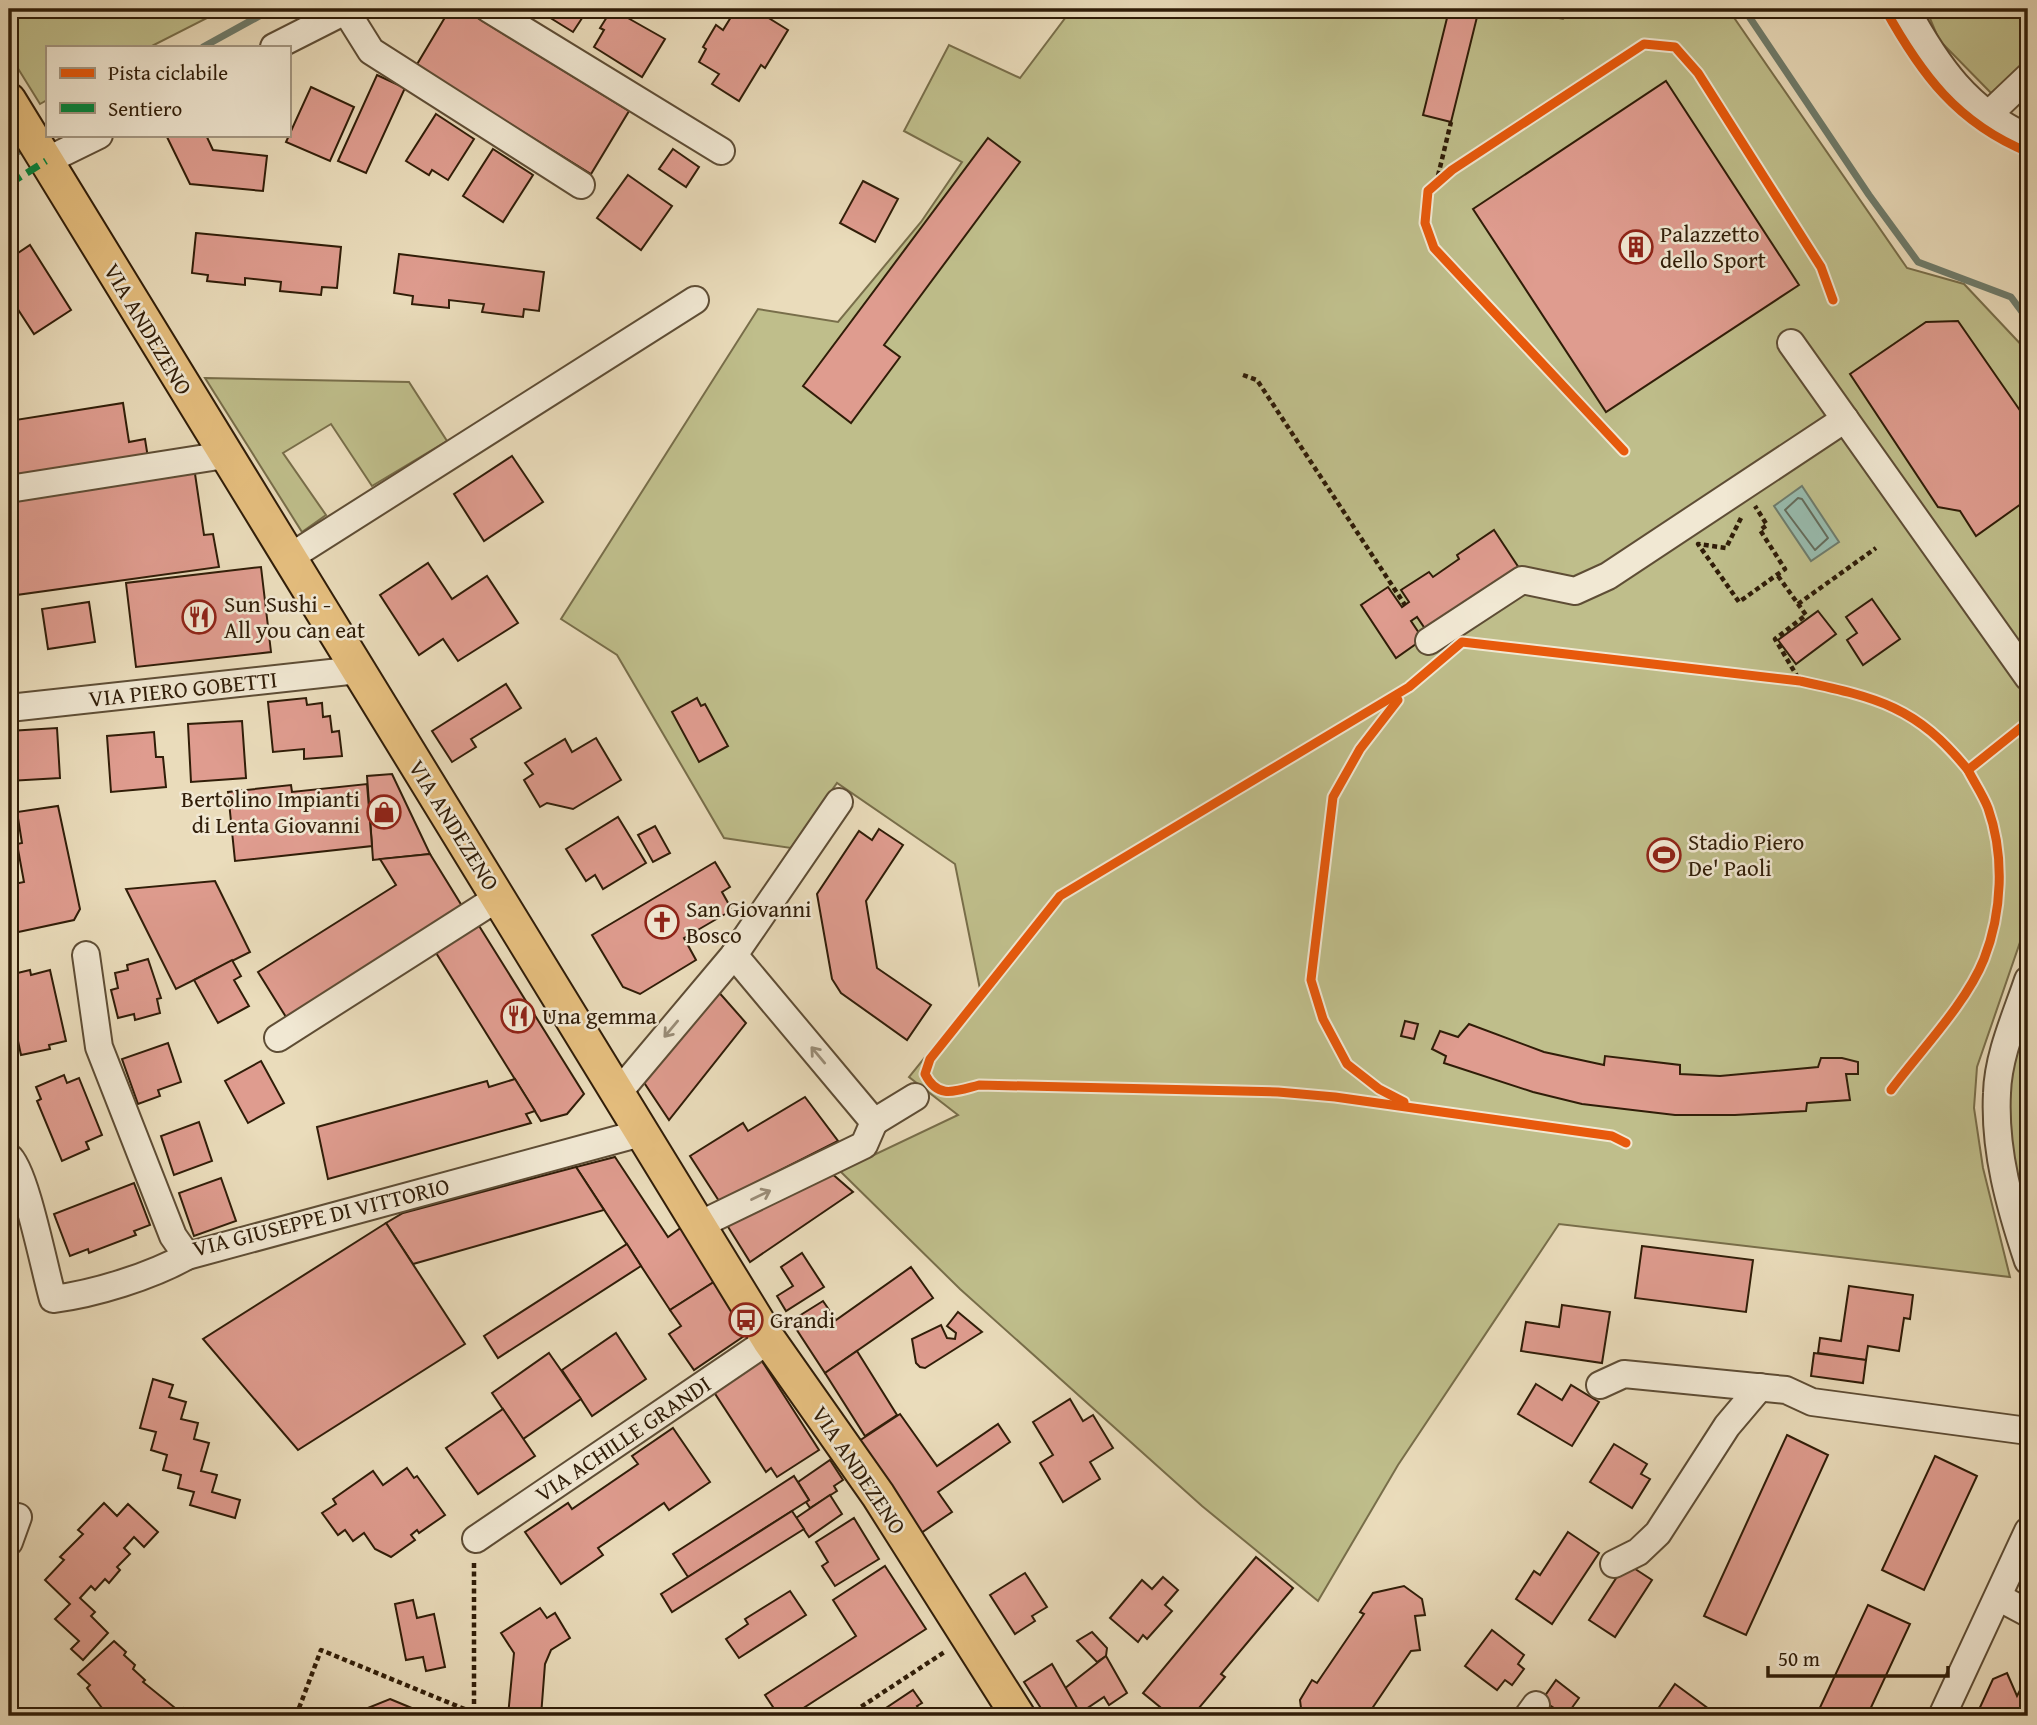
<svg xmlns="http://www.w3.org/2000/svg" width="2037" height="1725" font-family="'Gentium Book Plus',serif">
<rect width="100%" height="100%" fill="#eadcbb"/>
<filter id="stains"><feTurbulence type="fractalNoise" baseFrequency=".00286" numOctaves="4"/><feColorMatrix values="0 0 0 0 .2 0 0 0 0 .09 0 0 0 0 .02 0 0 0 .5 -.17"/></filter>
<radialGradient id="worn" r=".72"><stop offset=".6" stop-color="#630" stop-opacity="0"/><stop offset="1" stop-color="#630" stop-opacity=".3"/></radialGradient>
<!-- green -->
<g fill="#bfbe8b" stroke="#786e4a" stroke-width="2">
<polygon points="9,9 219,9 213,15 150,47 47,47 47,100 40,104 9,54"/>
<polygon points="1072,9 1516,9 1563,19 1573,9 1728,9 1907,268 1964,284 2028,352 2028,919 1977,1067 1974,1108 1983,1168 2010,1277 1559,1224 1398,1465 1318,1601 1202,1506 960,1289 840,1171 958,1115 909,1077 980,989 955,864 837,783 791,848 724,838 617,655 561,619 758,309 838,322 921,222 962,162 904,131 949,45 1020,78"/>
<polygon points="1926,9 2023,9 2022,19 2028,31 2028,68 1995,97 1939,40"/>
<polygon points="205,378 409,382 447,441 372,486 331,424 283,453 326,515 302,532"/>
<path d="M2028,1014v203c-12,-47 -26,-97 -18,-146 3,-19 12,-38 18,-57z"/>
</g>
<!-- water -->
<polygon fill="#98bcaf" stroke="#6e7c6c" stroke-width="2" points="1802,486 1839,542 1811,561 1774,506"/>
<g fill="none" stroke-linecap="round" stroke-linejoin="round">
<!-- shore -->
<polygon stroke="#646c5c" stroke-width="2" points="1798,498 1802,499 1828,538 1815,550 1785,510"/>
<!-- stream -->
<g stroke="#6e7c6c" stroke-width="7">
<polyline points="1744,9 1869,195 1918,262 2011,297 2028,320"/>
<polyline points="203,47 272,9"/>
<polyline points="9,157 26,147"/>
</g>
</g>
<!-- building -->
<g fill="#df9c8f" stroke="#301d08" stroke-width="2">
<polygon points="450,9 463,9 629,111 591,174 416,66"/>
<polygon points="536,9 588,9 573,32"/>
<polygon points="612,9 665,39 642,77 594,47 604,30 600,28"/>
<polygon points="736,9 754,9 788,30 765,68 761,65 739,101 712,84 719,74 699,62 706,49 703,47 716,25 723,30"/>
<polygon points="1449,10 1477,17 1451,122 1423,115"/>
<polygon points="377,75 405,88 366,173 338,161"/>
<polygon points="1666,81 1799,285 1606,412 1473,209"/>
<polygon points="311,87 354,107 330,161 286,142"/>
<polygon points="436,114 474,139 448,180 432,170 429,175 406,161"/>
<polygon points="166,135 206,135 213,150 267,156 263,191 190,184"/>
<polygon points="988,138 1020,162 884,345 900,357 851,423 803,386"/>
<polygon points="493,149 533,175 503,222 463,196"/>
<polygon points="673,149 699,167 686,187 659,169"/>
<polygon points="628,175 672,206 641,250 597,218"/>
<polygon points="863,181 898,199 875,242 840,223"/>
<polygon points="196,233 341,247 337,288 322,287 321,295 280,291 281,282 245,278 245,285 207,281 208,275 192,273"/>
<polygon points="30,245 71,310 34,334 17,308 9,314 9,259"/>
<polygon points="399,254 544,272 539,311 524,309 523,317 482,312 484,304 449,300 449,308 412,304 413,296 394,293"/>
<polygon points="1958,321 2028,422 2028,499 1976,536 1960,511 1938,507 1850,374 1926,322"/>
<polygon points="123,403 129,442 145,439 148,458 9,480 9,421"/>
<polygon points="512,456 543,502 484,541 454,494"/>
<polygon points="194,467 204,535 213,534 219,567 9,596 9,495"/>
<polygon points="1494,530 1521,571 1428,633 1417,617 1411,621 1423,639 1396,658 1361,605 1388,587 1402,607 1409,602 1401,590 1429,572 1433,577 1459,559 1457,555"/>
<polygon points="428,563 452,599 487,576 518,623 458,661 443,639 419,655 380,595"/>
<polygon points="261,567 271,652 136,667 126,583"/>
<polygon points="1872,599 1900,639 1863,665 1847,640 1857,633 1846,617"/>
<polygon points="89,602 95,642 48,649 42,609"/>
<polygon points="1818,611 1836,634 1796,664 1778,640"/>
<polygon points="506,684 521,708 471,739 476,747 452,762 432,731"/>
<polygon points="306,698 307,705 322,703 323,717 330,716 332,732 339,731 342,756 304,759 304,749 273,752 268,702"/>
<polygon points="697,698 701,706 705,704 728,746 699,762 672,712"/>
<polygon points="242,721 246,778 191,782 188,724"/>
<polygon points="57,728 60,778 9,781 9,731"/>
<polygon points="154,732 156,757 163,757 166,787 111,792 107,736"/>
<polygon points="596,738 621,780 573,809 547,803 540,807 524,780 533,774 525,763 565,739 572,752"/>
<polygon points="392,774 430,854 373,860 367,776"/>
<polygon points="367,784 372,846 235,861 228,792 291,785 292,792"/>
<polygon points="58,806 80,909 74,920 9,934 9,885 24,882 17,844 22,843 17,812"/>
<polygon points="618,817 646,863 603,889 595,875 586,881 566,849"/>
<polygon points="655,826 670,853 653,862 638,835"/>
<polygon points="879,829 903,845 866,901 877,968 931,1005 907,1040 841,993 832,979 817,894 859,831 872,840"/>
<polygon points="430,854 462,906 286,1017 258,972 396,885 380,859"/>
<polygon points="715,862 730,887 722,892 732,910 684,938 696,960 640,994 623,987 592,935"/>
<polygon points="215,881 250,952 176,989 126,889"/>
<polygon points="476,921 584,1094 567,1114 541,1121 433,948"/>
<polygon points="148,959 161,998 157,999 160,1013 135,1020 134,1014 118,1018 111,990 118,988 115,973 128,970 127,965"/>
<polygon points="232,960 241,976 234,980 249,1006 218,1023 194,980"/>
<polygon points="30,970 31,975 50,970 66,1041 49,1045 50,1049 21,1055 9,999 9,975"/>
<polygon points="716,989 746,1023 669,1120 643,1081"/>
<polygon points="1405,1021 1418,1024 1414,1039 1401,1036"/>
<polygon points="1469,1024 1544,1052 1604,1065 1605,1056 1680,1065 1680,1074 1720,1076 1818,1067 1821,1058 1842,1058 1858,1062 1858,1074 1846,1074 1850,1100 1807,1103 1806,1111 1735,1115 1675,1115 1582,1104 1533,1092 1444,1063 1446,1056 1432,1049 1440,1031 1458,1037"/>
<polygon points="168,1043 181,1082 158,1090 160,1096 138,1104 122,1059"/>
<polygon points="261,1061 284,1103 248,1123 225,1081"/>
<polygon points="64,1075 67,1083 79,1078 102,1135 86,1142 89,1149 62,1161 37,1101 41,1099 36,1087"/>
<polygon points="515,1079 535,1111 526,1114 531,1123 328,1179 317,1127 487,1081 489,1087"/>
<polygon points="805,1097 838,1141 719,1201 690,1156 743,1123 748,1131"/>
<polygon points="199,1122 212,1161 174,1175 161,1136"/>
<polygon points="615,1157 668,1237 682,1227 717,1280 670,1310 576,1167"/>
<polygon points="576,1167 604,1210 413,1264 386,1223 403,1213"/>
<polygon points="830,1172 853,1192 750,1262 725,1222"/>
<polygon points="221,1178 236,1221 194,1236 179,1193"/>
<polygon points="134,1183 150,1225 134,1231 136,1235 89,1253 88,1249 70,1256 54,1214"/>
<polygon points="386,1223 465,1344 298,1450 203,1339"/>
<polygon points="627,1244 641,1266 498,1358 484,1336"/>
<polygon points="1642,1246 1753,1260 1746,1312 1635,1298"/>
<polygon points="802,1253 824,1287 786,1311 777,1296 793,1286 781,1267"/>
<polygon points="911,1267 933,1298 825,1373 791,1321 823,1301 836,1320"/>
<polygon points="717,1280 750,1332 694,1370 669,1334 681,1326 670,1310"/>
<polygon points="1849,1286 1913,1295 1910,1319 1904,1318 1899,1351 1868,1346 1866,1360 1818,1353 1820,1338 1841,1341"/>
<polygon points="1562,1305 1610,1312 1602,1363 1521,1351 1526,1322 1559,1327"/>
<polygon points="958,1312 982,1332 925,1368 920,1367 916,1363 912,1339 941,1325 947,1338 955,1339 956,1333 947,1326"/>
<polygon points="616,1333 646,1379 592,1416 562,1370"/>
<polygon points="857,1351 897,1415 865,1436 825,1373"/>
<polygon points="549,1353 581,1399 523,1439 492,1393"/>
<polygon points="1814,1353 1866,1360 1863,1383 1811,1376"/>
<polygon points="758,1355 819,1450 777,1477 771,1468 766,1472 710,1386"/>
<polygon points="153,1379 173,1385 169,1397 186,1402 181,1419 198,1423 194,1439 209,1443 201,1471 217,1475 212,1492 240,1500 235,1518 190,1505 194,1492 178,1488 181,1475 163,1470 167,1455 151,1450 156,1432 140,1428"/>
<polygon points="1536,1384 1562,1400 1571,1385 1599,1402 1572,1446 1518,1414"/>
<polygon points="1070,1399 1083,1421 1093,1415 1113,1448 1090,1462 1100,1479 1063,1502 1040,1463 1053,1455 1033,1422"/>
<polygon points="503,1409 535,1456 478,1494 446,1448"/>
<polygon points="900,1414 937,1466 998,1424 1010,1442 938,1492 952,1512 921,1533 859,1441"/>
<polygon points="673,1428 710,1482 669,1510 664,1503 598,1548 603,1555 561,1584 525,1532 568,1503 572,1509 638,1464 632,1456"/>
<polygon points="1787,1435 1828,1455 1746,1635 1704,1616"/>
<polygon points="1614,1444 1647,1464 1641,1474 1650,1479 1632,1508 1590,1482"/>
<polygon points="1935,1456 1977,1476 1924,1590 1882,1570"/>
<polygon points="830,1460 843,1480 834,1486 837,1491 810,1508 806,1502 809,1500 798,1482"/>
<polygon points="407,1468 414,1478 417,1476 445,1515 419,1533 417,1530 411,1535 415,1540 391,1557 375,1549 364,1533 353,1541 345,1530 338,1535 322,1513 336,1504 333,1499 373,1471 383,1485"/>
<polygon points="794,1476 809,1500 688,1577 673,1554"/>
<polygon points="830,1495 842,1514 809,1537 796,1518"/>
<polygon points="104,1503 117,1516 128,1504 158,1532 144,1547 134,1537 124,1548 130,1554 117,1567 120,1570 109,1583 105,1579 95,1590 91,1586 80,1598 95,1612 91,1616 108,1633 83,1660 71,1649 79,1641 55,1619 70,1604 45,1580 64,1560 60,1557 83,1534 78,1530"/>
<polygon points="792,1511 804,1529 672,1612 661,1594"/>
<polygon points="854,1518 879,1559 835,1586 822,1566 828,1562 816,1542"/>
<polygon points="1568,1532 1599,1553 1552,1624 1516,1599 1534,1571 1540,1575"/>
<polygon points="1256,1557 1293,1588 1221,1674 1225,1677 1194,1714 1190,1711 1186,1716 1171,1716 1143,1693"/>
<polygon points="1626,1563 1652,1580 1615,1637 1589,1620"/>
<polygon points="885,1566 926,1629 791,1716 779,1716 765,1695 856,1636 833,1600"/>
<polygon points="1025,1573 1047,1607 1032,1616 1035,1621 1015,1634 990,1595"/>
<polygon points="1163,1577 1178,1590 1165,1605 1172,1611 1147,1639 1143,1635 1138,1642 1110,1618 1142,1580 1152,1589"/>
<polygon points="1404,1586 1422,1599 1425,1615 1415,1616 1420,1650 1411,1651 1367,1716 1302,1716 1300,1700 1312,1680 1317,1683 1364,1614 1360,1612 1373,1593"/>
<polygon points="790,1591 806,1615 739,1658 726,1639 748,1624 745,1619"/>
<polygon points="413,1600 417,1618 434,1614 445,1667 426,1671 423,1657 406,1660 395,1604"/>
<polygon points="1868,1605 1910,1624 1867,1716 1816,1716"/>
<polygon points="540,1608 547,1618 555,1613 570,1638 551,1650 545,1664 541,1716 508,1716 514,1653 501,1633"/>
<polygon points="1492,1630 1524,1655 1518,1664 1524,1669 1512,1685 1505,1680 1497,1690 1465,1666"/>
<polygon points="1092,1632 1107,1648 1106,1656 1097,1662 1077,1641"/>
<polygon points="114,1641 126,1652 124,1655 135,1665 133,1669 145,1680 143,1682 180,1712 184,1708 195,1716 108,1716 87,1688 90,1685 78,1674"/>
<polygon points="1106,1656 1127,1693 1109,1705 1104,1697 1080,1713 1064,1689"/>
<polygon points="1052,1664 1080,1713 1078,1716 1046,1716 1024,1682"/>
<polygon points="2007,1673 2017,1696 2028,1675 2028,1716 1976,1716 1993,1679"/>
<polygon points="1556,1680 1579,1698 1566,1716 1542,1700"/>
<polygon points="1675,1684 1709,1709 1707,1712 1713,1716 1653,1716"/>
<polygon points="913,1690 922,1703 917,1706 924,1716 874,1716"/>
<polygon points="390,1699 431,1716 348,1716"/>
</g>
<g fill="none" stroke-linecap="round" stroke-linejoin="round">
<defs>
<g id="minor">
<polyline points="489,9 721,151"/>
<path d="M1906,9c31,57 61,101 122,129"/>
<polyline points="346,11 371,51 581,185"/>
<polyline points="274,47 349,9"/>
<polyline points="1988,115 2028,77"/>
<polyline points="46,161 99,135"/>
<polyline points="1791,343 2028,677"/>
<polyline points="9,489 225,455"/>
<polyline points="287,559 695,300"/>
<polyline points="1429,641 1522,580 1575,591 1608,576 1845,419"/>
<polyline points="9,708 358,670"/>
<polyline points="86,955 99,1047 173,1236 187,1256 641,1133"/>
<polyline points="734,955 839,802"/>
<path d="M2028,980c-12,36 -30,75 -31,113 -3,58 13,114 31,168"/>
<polyline points="278,1038 499,897"/>
<polyline points="618,1093 734,955 874,1122 864,1145 699,1225"/>
<polyline points="874,1122 915,1097"/>
<path d="M9,1157c16,12 36,115 44,142 41,-5 99,-23 134,-43"/>
<polyline points="1600,1385 1624,1374 1786,1390 1812,1402 2028,1431"/>
<polyline points="476,1539 769,1340"/>
<polyline points="9,1542 18,1517"/>
<polyline points="1614,1564 1638,1552 1658,1533 1727,1426 1760,1387"/>
<polyline points="1998,1597 2028,1613"/>
<polyline points="1528,1716 1536,1705"/>
<polyline points="1942,1716 2028,1531"/>
</g>
<polyline id="major" points="9,100 769,1340 878,1495 1018,1716"/>
</defs>
<!-- minor casing -->
<use href="#minor" stroke="#5e4d35" stroke-width="30"/>
<!-- major casing -->
<use href="#major" stroke="#301d08" stroke-width="37"/>
<!-- path -->
<g stroke="#301d08" stroke-width="4.5" stroke-dasharray="5 3.5" stroke-linecap="butt">
<polyline points="1436,184 1451,122"/>
<polyline points="1243,375 1257,380 1405,605"/>
<polyline points="1741,518 1726,548 1698,544 1739,602 1785,569 1760,530 1767,525 1755,506"/>
<polyline points="1778,576 1806,615 1775,639 1800,681"/>
<polyline points="1798,604 1876,548"/>
<polyline points="474,1563 474,1715"/>
<polyline points="296,1716 321,1650 474,1713"/>
<polyline points="847,1716 946,1651"/>
</g>
<!-- minor -->
<use href="#minor" stroke="#f1e8d3" stroke-width="26"/>
<!-- major -->
<use href="#major" stroke="#e5be7e" stroke-width="33"/>
<!-- quiet -->
<polyline stroke="#00873e" stroke-width="7" stroke-dasharray="14 7" stroke-linecap="butt" points="9,184 46,161"/>
<defs>
<g id="cycleway">
<path d="M1885,9c36,65 72,114 143,143"/>
<polyline points="1624,451 1434,248 1425,223 1428,191 1452,170 1644,44 1675,47 1698,73 1821,267 1833,300"/>
<polyline points="1398,700 1360,749 1333,797 1311,980 1323,1019 1347,1064 1379,1089 1404,1102"/>
<path d="M1891,1090c29,-39 75,-86 93,-131 18,-46 21,-103 4,-151 -5,-13 -14,-26 -20,-38"/>
<path d="M1626,1143l-14,-7 -277,-39 -57,-5 -299,-7c-23,6 -41,15 -54,-11l5,-15 130,-163 349,-209 53,-45 338,39c78,17 116,25 168,89l60,-48"/>
</g>
</defs>
<!-- cycleway casing -->
<use href="#cycleway" stroke="#f1e8d3" stroke-width="13"/>
<!-- cycleway -->
<use href="#cycleway" stroke="#e8590c" stroke-width="9"/>
</g>
<!-- one-way arrows -->
<defs><path id="oneway-shaft" d="M-6 0H5M1.5-3L5.5 0L1.5 3" fill="none" stroke-width="1.6" stroke-linecap="round" stroke-linejoin="round" transform="scale(1.75)"/></defs>
<g stroke="#9a8d78">
<use href="#oneway-shaft" transform="translate(671 1029) rotate(130)"/>
<use href="#oneway-shaft" transform="translate(818 1055) rotate(-130)"/>
<use href="#oneway-shaft" transform="translate(761 1195) rotate(-26)"/>
</g>
<!-- icons -->
<defs>
<symbol id="building-ring" viewBox="-11 -11 22 22"><circle r="9.5" fill="#f1e8d3" stroke="#8f2418" stroke-width="1.5"/><path d="M-4-6H4V6H1V3H-1V6H-4ZM-2.5-4.3h1.7v1.8h-1.7ZM.8-4.3h1.7v1.8H.8ZM-2.5-1h1.7V.8h-1.7ZM.8-1h1.7V.8H.8Z" fill="#8f2418"/></symbol>
<symbol id="restaurant-ring" viewBox="-11 -11 22 22"><circle r="9.5" fill="#f1e8d3" stroke="#8f2418" stroke-width="1.5"/><path d="M-5-6h1v4h1v-4h1v4h1v-4h1v5L-1.5 .5V6h-2V.5L-5-1ZM5-6V6H3V1.5H1.5Q1.5-4 5-6Z" fill="#8f2418"/></symbol>
<symbol id="shop-ring" viewBox="-11 -11 22 22"><circle r="9.5" fill="#f1e8d3" stroke="#8f2418" stroke-width="1.5"/><path d="M-5-2.5h2.3a2.7 3.5 0 0 1 5.4 0H5L5.5 6h-11ZM-1.5-2.5h3a1.5 2.3 0 0 0-3 0Z" fill="#8f2418"/></symbol>
<symbol id="stadium-ring" viewBox="-11 -11 22 22"><circle r="9.5" fill="#f1e8d3" stroke="#8f2418" stroke-width="1.5"/><path d="M0-5a6.5 5 0 1 0 0 10a6.5 5 0 1 0 0-10ZM-3.5-1.8h7v3.6h-7Z" fill="#8f2418"/></symbol>
<symbol id="church-ring" viewBox="-11 -11 22 22"><circle r="9.5" fill="#f1e8d3" stroke="#8f2418" stroke-width="1.5"/><path d="M-1.2-6h2.4v3.5h3.3v2.4h-3.3V6h-2.4V-.1h-3.3v-2.4h3.3Z" fill="#8f2418"/></symbol>
<symbol id="bus-ring" viewBox="-11 -11 22 22"><circle r="9.5" fill="#f1e8d3" stroke="#8f2418" stroke-width="1.5"/><path d="M-5-6H5V4H4V6H2V4H-2V6H-4V4H-5ZM-3.5-4V0h7V-4ZM-3.5 1.2v1.5H-2V1.2ZM2 1.2v1.5H3.5V1.2Z" fill="#8f2418"/></symbol>
</defs>
<g fill-rule="evenodd">
<use href="#building-ring" x="1617" y="228" width="38" height="38"/>
<use href="#restaurant-ring" x="180" y="598" width="38" height="38"/>
<use href="#shop-ring" x="365" y="793" width="38" height="38"/>
<use href="#stadium-ring" x="1645" y="836" width="38" height="38"/>
<use href="#church-ring" x="643" y="903" width="38" height="38"/>
<use href="#restaurant-ring" x="499" y="997" width="38" height="38"/>
<use href="#bus-ring" x="727" y="1301" width="38" height="38"/>
</g>
<g text-anchor="middle" stroke-width="5" stroke-linejoin="round" paint-order="stroke">
<!-- poi labels -->
<g font-size="23" fill="#301d08" stroke="#f1e8d3" text-anchor="start">
<text x="1660" y="242">Palazzetto<tspan x="1660" dy="26">dello Sport</tspan></text>
<text x="224" y="612">Sun Sushi -<tspan x="224" dy="26">All you can eat</tspan></text>
<text x="360" y="807" text-anchor="end">Bertolino Impianti<tspan x="360" dy="26">di Lenta Giovanni</tspan></text>
<text x="1688" y="850">Stadio Piero<tspan x="1688" dy="26">De' Paoli</tspan></text>
<text x="686" y="917">San Giovanni<tspan x="686" dy="26">Bosco</tspan></text>
<text x="542" y="1024">Una gemma</text>
<text x="770" y="1328">Grandi</text>
</g>
<!-- street labels -->
<g font-size="23" fill="#301d08" stroke="#f1e8d3">
<text transform="translate(148 329) rotate(59)" y="8">VIA ANDEZENO</text>
<text transform="translate(183 689) rotate(-6)" y="8">VIA PIERO GOBETTI</text>
<text transform="translate(454 825) rotate(58)" y="8">VIA ANDEZENO</text>
<text transform="translate(321 1217) rotate(-14)" y="8">VIA GIUSEPPE DI VITTORIO</text>
<text transform="translate(623 1439) rotate(-34)" y="8">VIA ACHILLE GRANDI</text>
<text transform="translate(859 1470) rotate(56)" y="8">VIA ANDEZENO</text>
</g>
</g>
<!-- margin -->
<rect width="2037" height="1725" fill="none" stroke="#eadcbb" stroke-width="35"/>
<rect x="10" y="10" width="2016" height="1704" fill="none" stroke="#301d08" stroke-width="3.5"/>
<rect x="18" y="18" width="2002" height="1690" fill="none" stroke="#301d08" stroke-width="2"/>
<!-- legend -->
<rect x="46" y="46" width="245" height="91" fill="#f1e8d3" stroke="#a49782" stroke-width="2"/>
<rect x="60" y="68" width="35" height="10" fill="#e8590c" stroke="#a49782" stroke-width="2"/>
<text x="108" y="80" font-size="21" fill="#301d08">Pista ciclabile</text>
<rect x="60" y="103" width="35" height="10" fill="#00873e" stroke="#a49782" stroke-width="2"/>
<text x="108" y="116" font-size="21" fill="#301d08">Sentiero</text>
<!-- scale -->
<path d="M1768 1666v10h180v-10" fill="none" stroke="#301d08" stroke-width="3.5"/>
<text x="1778" y="1666" font-size="21" fill="#301d08" stroke="#f1e8d3" stroke-width="5" paint-order="stroke">50 m</text>
<rect width="100%" height="100%" filter="url(#stains)"/>
<rect width="100%" height="100%" fill="url(#worn)"/>
</svg>
